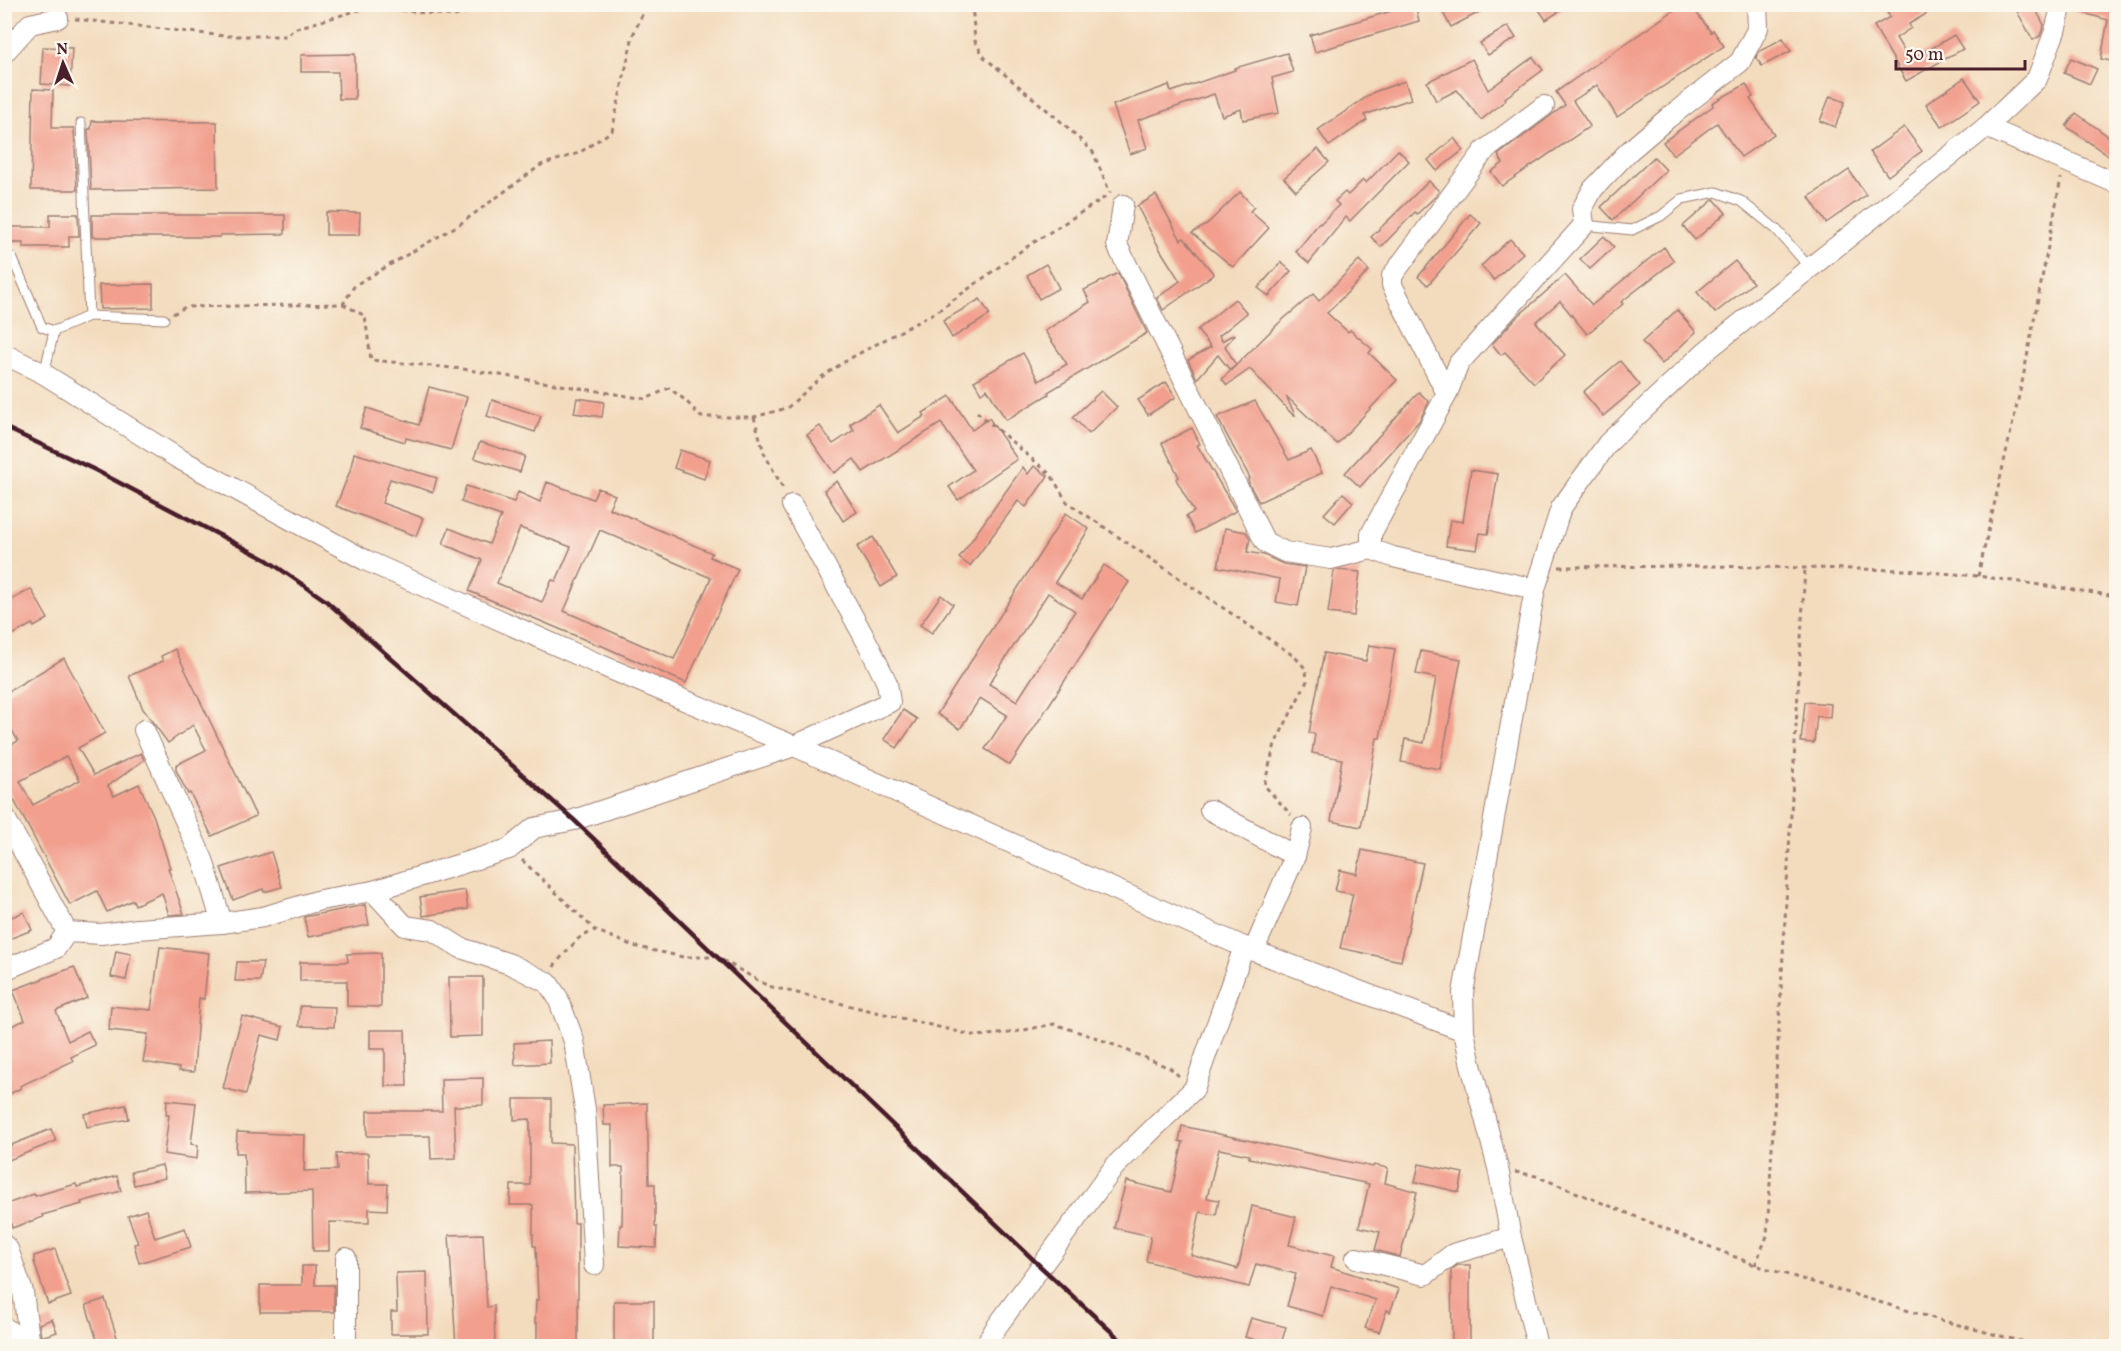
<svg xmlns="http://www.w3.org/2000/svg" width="2121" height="1351" font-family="Vollkorn,serif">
<rect width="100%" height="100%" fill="#fbf7ec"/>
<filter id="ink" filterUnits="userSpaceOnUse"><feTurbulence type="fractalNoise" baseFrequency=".0167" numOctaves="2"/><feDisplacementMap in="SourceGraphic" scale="12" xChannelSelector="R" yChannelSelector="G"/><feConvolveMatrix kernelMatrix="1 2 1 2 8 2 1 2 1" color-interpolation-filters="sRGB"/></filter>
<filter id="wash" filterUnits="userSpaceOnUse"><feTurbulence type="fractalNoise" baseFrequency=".008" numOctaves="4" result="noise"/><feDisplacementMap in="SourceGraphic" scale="24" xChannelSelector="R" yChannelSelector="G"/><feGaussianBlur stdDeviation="1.35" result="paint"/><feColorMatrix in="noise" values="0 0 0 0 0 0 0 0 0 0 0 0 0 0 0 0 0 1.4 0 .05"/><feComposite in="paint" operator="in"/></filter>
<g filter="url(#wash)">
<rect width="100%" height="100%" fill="#f3dcbe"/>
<g id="blocks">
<!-- building -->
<g fill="#f29f8d" fill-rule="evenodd">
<polygon points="1415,4 1419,21 1315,52 1310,35"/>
<polygon points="1455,4 1495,4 1451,27 1442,11"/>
<polygon points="1535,4 1571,4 1546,20"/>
<polygon points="1683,4 1690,4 1711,32 1713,30 1724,46 1617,117 1597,85 1573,101 1590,126 1502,186 1491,172 1503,163 1498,155 1565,105 1556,92"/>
<polygon points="1882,4 1943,4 1909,24 1911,28 1896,38 1910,61 1954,35 1963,49 1906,81 1874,26 1890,17"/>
<polygon points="2013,4 2033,4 2044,25 2040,36 2033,40"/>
<polygon points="2074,4 2116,4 2116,62 2101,59 2108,20 2073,10"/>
<polygon points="1508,26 1516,38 1488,55 1480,43"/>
<polygon points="1783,38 1791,51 1762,66 1756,57 1760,51"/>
<polygon points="43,47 72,48 70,86 41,84"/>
<polygon points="1287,53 1293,72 1272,78 1279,113 1243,120 1241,109 1222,116 1214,94 1138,120 1147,148 1130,154 1113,105 1169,85 1171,92 1235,70 1235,68"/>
<polygon points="355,54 355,99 339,99 338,72 301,72 301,55"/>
<polygon points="1533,57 1543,70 1505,98 1506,100 1481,120 1457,90 1436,101 1427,82 1472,59 1488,90"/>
<polygon points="2071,58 2097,69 2090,84 2064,73"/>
<polygon points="1964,78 1980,101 1942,127 1926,104"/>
<polygon points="1405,81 1411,99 1364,115 1367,120 1329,146 1318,130 1374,92"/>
<polygon points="1746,84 1753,97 1750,99 1774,134 1741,157 1717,123 1673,155 1663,142 1713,106 1712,103"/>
<polygon points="33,89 53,90 52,128 74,128 77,190 31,190"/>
<polygon points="1830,96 1845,102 1835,127 1820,121"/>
<polygon points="2076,113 2116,142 2116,161 2066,126"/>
<polygon points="92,121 217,122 218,188 91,190 88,129 91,129"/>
<polygon points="1904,127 1922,151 1888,176 1870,152"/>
<polygon points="1454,138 1463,150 1437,171 1428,160"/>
<polygon points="1318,149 1329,162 1296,191 1284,178"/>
<polygon points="1398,150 1409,161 1350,221 1346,217 1309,263 1296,252 1319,223 1320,224 1339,205 1335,201 1345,192 1348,195 1363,180 1366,183"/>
<polygon points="1654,157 1666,170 1613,220 1601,207"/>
<polygon points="1849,170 1866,195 1826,223 1809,197"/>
<polygon points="1429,181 1439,191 1436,196 1417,214 1415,212 1381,247 1371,237"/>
<polygon points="1240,192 1254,207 1250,211 1269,228 1233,267 1192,233 1206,225"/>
<polygon points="1156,195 1181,240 1184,238 1214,274 1163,310 1157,298 1180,281 1161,251 1137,206"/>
<polygon points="1714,199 1726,213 1695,240 1683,226"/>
<polygon points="326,212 360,213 359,235 326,235"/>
<polygon points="50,214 78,214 79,236 69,236 69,247 23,247 23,243 4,243 4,227 50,227"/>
<polygon points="1470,214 1481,223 1428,285 1418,277"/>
<polygon points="92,215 285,215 285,234 220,235 220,237 92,237"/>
<polygon points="1604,236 1614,247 1590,269 1580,259"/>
<polygon points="1510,239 1523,253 1494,280 1481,266"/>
<polygon points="1664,247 1674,261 1621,302 1623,304 1587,334 1560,301 1536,322 1565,355 1534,383 1505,352 1501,355 1492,344 1516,318 1565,275 1592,305"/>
<polygon points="1359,260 1369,271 1327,313 1348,332 1350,330 1372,349 1369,353 1397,380 1337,444 1286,396 1295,415 1292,414 1250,369 1227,385 1222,379 1280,322 1313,294 1319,301"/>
<polygon points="1735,261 1753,283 1715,313 1697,292"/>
<polygon points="1281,262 1291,271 1269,296 1258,288"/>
<polygon points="1046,264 1059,288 1039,299 1027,275"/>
<polygon points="1118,273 1147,333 1048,392 1049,394 1006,420 987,389 981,393 974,381 1023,353 1039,381 1067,364 1045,331 1090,302 1084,290"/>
<polygon points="153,284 153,308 100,309 99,285"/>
<polygon points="980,299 990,315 952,338 943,321"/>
<polygon points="1235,299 1247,313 1219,336 1222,341 1234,334 1235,335 1225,346 1236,365 1230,370 1218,355 1197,379 1188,360 1211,347 1197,330"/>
<polygon points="1677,310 1696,332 1662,364 1642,342"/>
<polygon points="1620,361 1640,385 1603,416 1583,392"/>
<polygon points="1166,382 1176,397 1148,415 1138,400"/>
<polygon points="429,387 467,397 451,450 406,438 405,442 360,428 367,408 419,425"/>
<polygon points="1101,391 1117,407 1089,434 1073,417"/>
<polygon points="1419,392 1429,402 1419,421 1360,487 1345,473"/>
<polygon points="950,396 972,430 989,418 1017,459 958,500 949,487 973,470 941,423 863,472 854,459 834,473 807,435 820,426 833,444 854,430 850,424 879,405 898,433 925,416 923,413"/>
<polygon points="577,398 604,402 602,417 574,413"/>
<polygon points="492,400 541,416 535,432 487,416"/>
<polygon points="1255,401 1289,460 1311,450 1322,473 1259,502 1249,484 1248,479 1250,478 1217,417"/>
<polygon points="1192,428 1200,444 1197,445 1236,511 1195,533 1186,516 1194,512 1176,479 1179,477 1162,443"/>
<polygon points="480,442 525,456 520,472 474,458"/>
<polygon points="680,450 710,460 704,479 674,468"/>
<polygon points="354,453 437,478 433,492 390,479 382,503 423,518 416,536 336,506 350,471"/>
<polygon points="1034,466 1048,476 1026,507 1018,501 970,566 959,558 1023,467 1028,474"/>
<polygon points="1471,470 1498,474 1488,534 1480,533 1477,550 1446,546 1450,520 1463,522"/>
<polygon points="837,481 857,512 843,521 824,490"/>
<path d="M547,482l46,17 5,-11 17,7 -6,13 103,45 -2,4 28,12 -52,114 -86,-38v1l-131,-55 13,-31 -39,-16 6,-16 40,16 12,-28 -40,-14 5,-16 48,16 4,-10 22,10zM520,528l51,19 -15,34 -4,-1 -10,22 -45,-19zM600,530l111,48 -37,81 -110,-48z"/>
<polygon points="1343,493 1353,502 1335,523 1324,514"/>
<path d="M1066,513l23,16 -34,53 27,17 22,-34 25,17 -119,183 -25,-16 22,-34 -27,-17 -20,31 -23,-15zM1048,593l27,18 -58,90 -28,-17z"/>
<polygon points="1225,528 1246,532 1250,539 1247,552 1264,555 1283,564 1305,567 1298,606 1276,602 1280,579 1218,567"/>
<polygon points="873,537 897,577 881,587 857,547"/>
<polygon points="1338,570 1360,572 1354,616 1328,613 1334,571"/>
<polygon points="31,589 48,619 34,627 32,624 4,640 4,604"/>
<polygon points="941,595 953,604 932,633 920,625"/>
<polygon points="1369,645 1395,649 1380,738 1377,738 1361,827 1331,821 1342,759 1312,753 1315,734 1309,733 1324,653 1366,661"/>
<polygon points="175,649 256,816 212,836 190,793 188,794 176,770 176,765 206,750 193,725 168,743 143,709 129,676 163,661 161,656"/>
<polygon points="1421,651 1461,659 1440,769 1401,762 1405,739 1424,743 1436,678 1416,674"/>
<path d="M64,658l41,75 -27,15 16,27 47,-22 3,7 -36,26 6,10 25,-12 15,33 16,51h-2l16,46 -15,1 -7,-22 -27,12 -2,-5 -26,12 -10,-21 -27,14 -62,-116h-4v-40l14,-8 -14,-25v-22zM66,756l14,24 -47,25 -13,-24z"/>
<polygon points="1805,702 1831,704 1830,718 1817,716 1814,743 1801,742"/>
<polygon points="903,710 917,719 897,748 884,739"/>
<polygon points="1362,850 1423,863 1401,961 1340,948 1353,894 1335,891 1340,870 1357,874"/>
<polygon points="271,852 282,887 264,892 263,889 233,900 221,868"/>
<polygon points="465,890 468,909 423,916 420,897"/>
<polygon points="365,905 369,925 308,937 304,917"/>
<polygon points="24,912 32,930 4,941 4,920"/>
<polygon points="160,947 209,953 204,999 199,998 194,1072 179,1071 179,1068 143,1062 148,1034 109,1030 111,1006 151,1010"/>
<polygon points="116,951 131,954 126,980 111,977"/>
<polygon points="381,953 381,1007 347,1006 347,981 300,981 300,962 348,962 347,954"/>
<polygon points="237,962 263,962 260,981 235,981"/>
<polygon points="74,967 87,998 56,1011 68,1041 88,1031 95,1045 71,1057 73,1061 20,1086 21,1088 4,1097 4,1029 25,1020 13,990"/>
<polygon points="449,977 483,977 483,1036 450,1037"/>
<polygon points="300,1006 335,1007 334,1027 299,1026"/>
<polygon points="242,1016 283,1027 280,1040 261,1035 246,1094 223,1088"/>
<polygon points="370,1030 405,1030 407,1086 385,1086 385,1049 370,1049"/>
<polygon points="549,1041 550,1063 515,1065 514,1043"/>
<polygon points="483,1078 483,1105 454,1106 456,1158 431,1159 430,1136 367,1136 367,1111 442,1111 441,1079"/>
<polygon points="514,1099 551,1099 551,1143 572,1144 574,1223 578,1223 578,1347 537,1347 537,1323 535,1323 536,1300 538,1300 536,1246 533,1246 533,1205 510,1205 511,1185 530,1185 530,1119 514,1120"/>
<polygon points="167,1100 196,1103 191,1144 198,1145 197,1159 164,1154 169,1115 166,1115"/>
<polygon points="647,1103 649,1184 655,1184 655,1227 657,1227 656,1248 619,1246 620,1225 622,1225 623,1167 612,1167 612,1125 604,1125 603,1105"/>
<polygon points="126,1105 129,1119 87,1127 84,1114"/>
<polygon points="1182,1126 1325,1157 1373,1167 1374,1165 1388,1168 1385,1183 1417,1192 1400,1257 1375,1250 1380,1232 1359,1227 1369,1184 1249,1158 1249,1155 1219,1149 1207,1198 1219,1200 1216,1215 1200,1212 1191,1255 1238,1269 1252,1206 1296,1217 1289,1245 1334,1256 1331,1267 1399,1289 1390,1312 1387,1310 1379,1332 1365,1328 1376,1300 1331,1286 1323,1316 1287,1306 1296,1274 1256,1264 1249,1287 1146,1261 1151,1236 1114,1228 1126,1181 1171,1192 1183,1142 1179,1141"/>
<polygon points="51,1129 56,1141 4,1162 4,1148"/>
<polygon points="237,1132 305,1135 304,1171 337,1170 336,1154 368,1153 369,1184 388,1184 387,1210 369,1209 369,1223 329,1222 329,1251 313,1251 312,1191 245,1193 244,1153 236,1153"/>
<polygon points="1419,1164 1463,1173 1459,1192 1415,1182"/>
<polygon points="162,1165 165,1178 134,1185 131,1172"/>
<polygon points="117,1176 121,1191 81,1202 82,1204 42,1215 43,1217 12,1228 11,1224 4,1227 4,1205 34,1194 35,1196 76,1184 77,1187"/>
<polygon points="146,1210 155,1238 185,1228 191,1247 139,1263 134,1244 138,1243 128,1216"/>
<polygon points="483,1234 487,1307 494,1306 495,1347 456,1347 449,1235"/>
<polygon points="55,1249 71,1296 48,1304 34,1262 34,1256"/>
<polygon points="1458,1265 1470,1265 1470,1347 1452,1347 1451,1270"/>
<polygon points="302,1266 315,1266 315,1285 334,1285 334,1312 260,1312 260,1285 302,1285"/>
<polygon points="427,1272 428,1334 391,1334 391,1312 397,1312 396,1273"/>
<polygon points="105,1299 120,1347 99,1347 86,1305"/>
<rect x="614" y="1301" width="40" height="46"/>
<polygon points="1251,1318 1286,1327 1280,1347 1245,1337"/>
<polygon points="52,1319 57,1332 41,1337 39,1324"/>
</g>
</g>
</g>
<g filter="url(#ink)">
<use href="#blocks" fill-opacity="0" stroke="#9e7e74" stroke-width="1.5"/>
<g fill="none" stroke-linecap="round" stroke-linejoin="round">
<defs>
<g id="service">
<polyline points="81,123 89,316"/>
<polyline points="1584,225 1632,230 1661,216 1682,199 1716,192 1741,201 1776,229 1810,268"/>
<polyline points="12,257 42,327 54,331"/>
<polyline points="44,374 54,331 89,316 164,319"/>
</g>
<g id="minor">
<polyline points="4,53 30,24 58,18"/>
<polyline points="1986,127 2116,183"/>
<polyline points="1123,205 1117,245 1265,542 1285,552 1331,559 1371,549 1393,557 1535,589"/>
<polyline points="4,354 44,374 176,457 365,560 596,663 794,746 1244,947 1464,1031"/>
<polyline points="1447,394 1392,285 1392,276 1484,151 1544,106"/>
<polyline points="1371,549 1371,534 1447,394 1459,363 1584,225 1582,209 1593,189 1628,152 1668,118 1740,62 1758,28 1757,4"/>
<polyline points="144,730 203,860 222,923"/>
<polyline points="1210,810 1295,856"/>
<polyline points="4,816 67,932"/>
<polyline points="373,891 405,926 432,930 461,948 510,964 548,983 558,998 574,1041 585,1109 594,1265"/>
<polyline points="1254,950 1295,856 1302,828"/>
<polyline points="4,970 56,948 67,932 101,934 138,929 222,923 263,917 320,900 373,891 509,849 534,828 574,820 794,746 890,702 887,683 868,644 792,505"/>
<polyline points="4,1245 8,1249 23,1292 30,1346"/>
<polyline points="346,1258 346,1346"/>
<polyline points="1356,1258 1425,1275 1453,1254 1511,1237"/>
<polyline points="4,1327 29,1346"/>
<polyline points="985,1346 995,1329 1115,1166 1194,1089 1244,947"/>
<polyline points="1537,1346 1511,1237 1498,1168 1470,1061 1464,1031 1463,993 1535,589 1561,508 1608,443 1706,351 1986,127 2037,79 2055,31 2062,4"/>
</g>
</defs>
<!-- service casing -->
<use href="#service" stroke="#9e7e74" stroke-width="11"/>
<!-- minor casing -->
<use href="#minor" stroke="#9e7e74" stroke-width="22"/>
<!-- path -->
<g stroke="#9e7e74" stroke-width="3" stroke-dasharray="4.5 4.5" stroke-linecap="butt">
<polyline points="972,4 975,41 984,57 1065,125 1093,152 1110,193"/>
<polyline points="75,19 225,36 287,36 293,29 370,7 454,16 499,4"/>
<polyline points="343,304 365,316 371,360 463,369 646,399 669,388 685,400 701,417 754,417 787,408 823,376 847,360 938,311 1025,248 1107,196"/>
<polyline points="173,314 185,307 343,304 355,285 460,224 541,165 579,153 612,131 633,35 647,4"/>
<polyline points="977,412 1051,475 1067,502 1294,656 1306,669 1307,681 1275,744 1264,785 1291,815"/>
<polyline points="754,417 764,453 784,490"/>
<polyline points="1559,567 1711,566 1904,570 1978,576 2116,596"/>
<polyline points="1978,576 2023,378 2061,178"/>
<polyline points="522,860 595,930 633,946 683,957 717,957 768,986 976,1036 1009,1033 1054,1024 1097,1038 1170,1068 1179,1076"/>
<polyline points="554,967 556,963 579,938 595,930"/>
<polyline points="1515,1172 1536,1176 1755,1265 1936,1319 2039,1346"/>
<polyline points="1755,1265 1767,1236 1805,568"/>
</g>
<!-- service -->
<use href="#service" stroke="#fff" stroke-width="9"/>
<!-- minor -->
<use href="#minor" stroke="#fff" stroke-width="20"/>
<!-- rail -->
<polyline stroke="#4a1f2b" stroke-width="4.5" points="4,427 95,470 267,560 325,600 574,820 1041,1267 1127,1346"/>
</g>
</g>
<!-- margin -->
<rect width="2121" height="1351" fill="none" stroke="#fbf7ec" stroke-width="24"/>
<!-- north arrow -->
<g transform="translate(63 63) rotate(357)" stroke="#fbf7ec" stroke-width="4.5" paint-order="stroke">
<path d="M0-4.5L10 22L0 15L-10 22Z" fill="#4a1f2b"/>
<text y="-9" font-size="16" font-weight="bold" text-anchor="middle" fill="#4a1f2b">N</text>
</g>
<!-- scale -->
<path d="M1896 60v9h129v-9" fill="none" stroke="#4a1f2b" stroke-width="3"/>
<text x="1905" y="60" font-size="18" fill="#4a1f2b" stroke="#fbf7ec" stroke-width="4.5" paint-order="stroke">50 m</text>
</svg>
